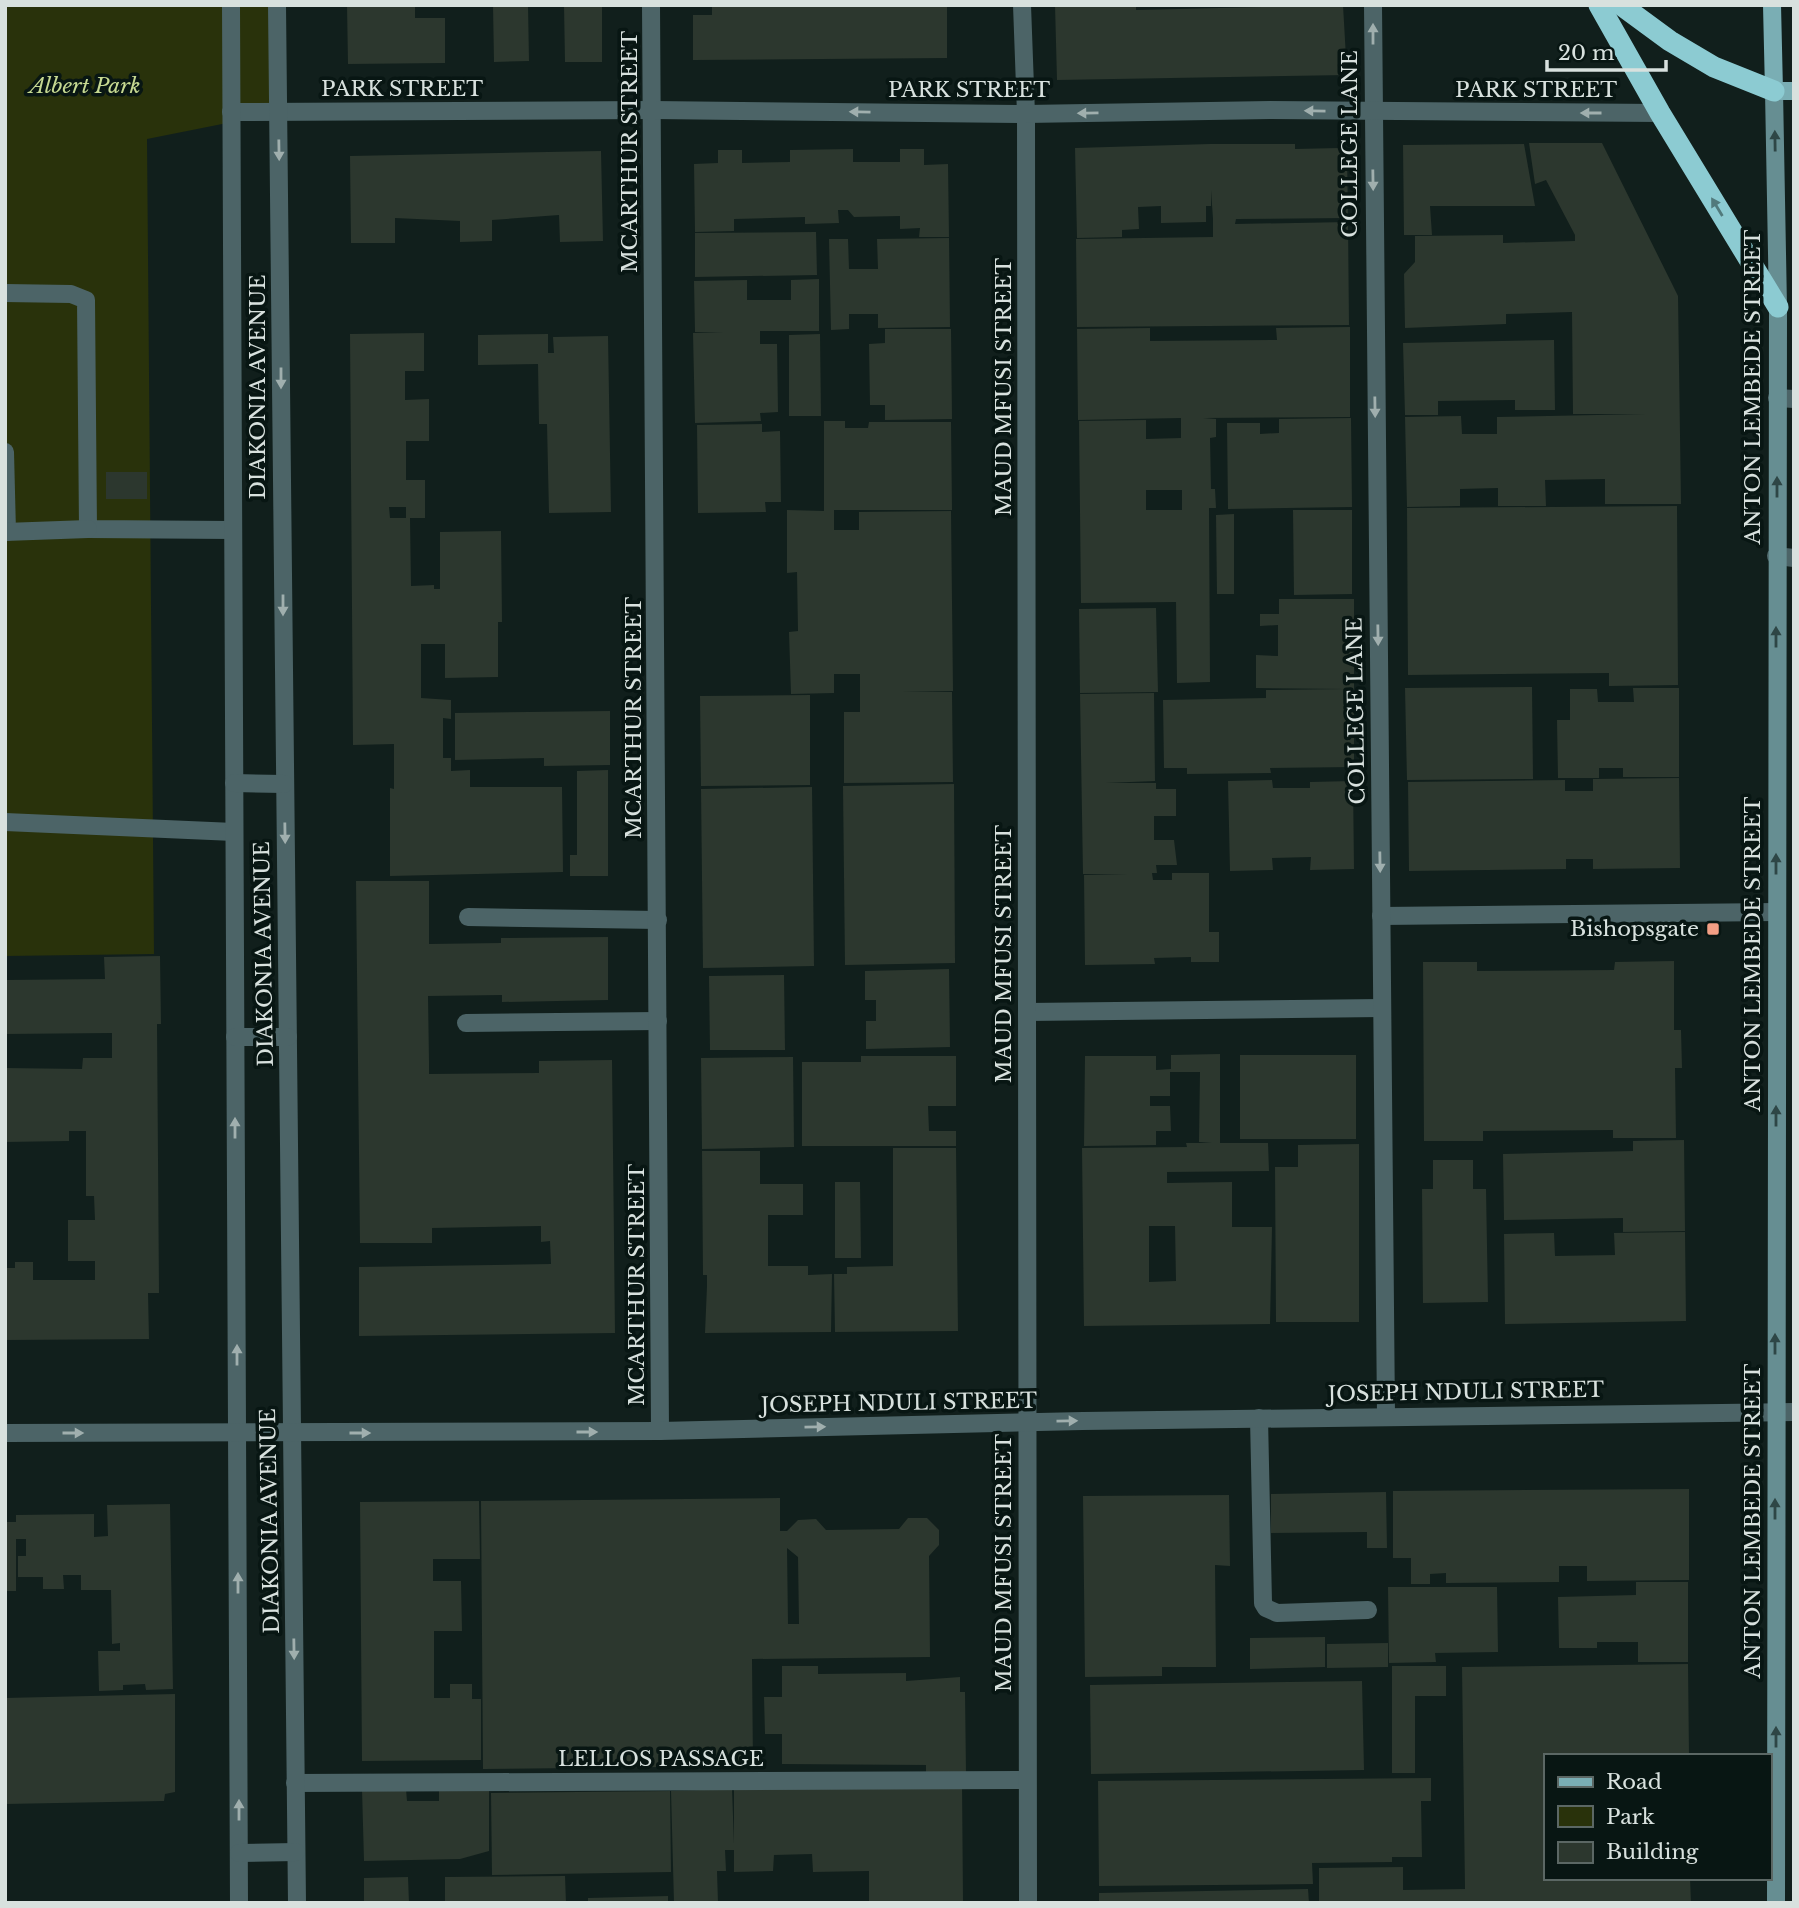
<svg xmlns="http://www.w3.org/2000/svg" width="1799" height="1908" font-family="'Libre Baskerville',serif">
<rect width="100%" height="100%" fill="#111f1c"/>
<!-- green -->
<polygon fill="#29320b" points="5,5 277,5 278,113 147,139 154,954 5,956"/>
<!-- building -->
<g fill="#2c372e" fill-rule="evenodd">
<polygon points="347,5 415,5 415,18 445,18 445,63 348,64"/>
<polygon points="493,5 528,5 529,61 494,62"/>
<polygon points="564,5 602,5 602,62 565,62"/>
<polygon points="712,5 947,5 947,58 693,60 693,15 712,15"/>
<polygon points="1055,5 1136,5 1136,10 1343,5 1347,75 1057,80"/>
<polygon points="1529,143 1602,143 1678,296 1681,504 1605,504 1605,479 1545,480 1546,506 1498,506 1498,488 1460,489 1460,506 1407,507 1405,417 1461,416 1462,434 1497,434 1497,417 1645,414 1573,414 1572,312 1506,314 1506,324 1405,328 1404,274 1415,262 1415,236 1503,235 1503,243 1575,241 1575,235 1546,180 1535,184"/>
<polygon points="1210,144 1295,144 1295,149 1339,148 1347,155 1348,218 1236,219 1235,224 1348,222 1349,325 1077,327 1076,239 1213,237 1213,219 1211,190 1211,206 1206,206 1206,222 1161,223 1161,206 1138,207 1139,229 1122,230 1122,237 1077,238 1075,148"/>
<polygon points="1524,144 1535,206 1430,206 1432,235 1404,235 1403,145"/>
<polygon points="853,149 853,162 900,162 900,149 924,149 924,165 948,164 949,237 919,237 920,228 900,229 900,216 854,217 848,210 838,210 839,223 805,224 805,217 734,219 734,231 695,232 694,164 718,163 718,150 742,150 742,163 790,162 790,150"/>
<polygon points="601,151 603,241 560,242 559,215 492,220 492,241 460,242 460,221 395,218 395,243 351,243 350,156"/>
<polygon points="816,232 817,275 695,277 695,233"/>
<polygon points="949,238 950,327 878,328 878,314 849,314 849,329 831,330 829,239 848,239 849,269 878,269 877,239"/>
<polygon points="819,279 819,331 760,331 760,344 777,344 778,412 760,413 761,421 695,423 693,333 723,332 695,332 694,281 747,280 747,300 791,300 791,280"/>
<path d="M1350,327v90l-147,1 13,1v18l-6,1 1,51h4l1,19h-7l1,174 -33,1 -1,-81 -95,1 -2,-182 67,-1v19l35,-1v-20l-103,2 -1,-91 73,-1v13l127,-1 -1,-12zM1146,490h36v20h-36z"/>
<polygon points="885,329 951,329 952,419 885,420 885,405 870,405 869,344 885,343"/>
<path d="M424,333v38h-19v29l24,-1v42h-23v39h19v38h-15l1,68 23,-1v4h6v-57l61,-1 1,91h-4v55l-53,1v-34h-24v54l30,2v19l-8,-1v40h8v13l19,-1v17h92l1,85 -173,4v-88l4,1v-45l-41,1 -3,-411zM389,507h17v11h-16z"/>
<polygon points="548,334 548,353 554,353 553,337 608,336 611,512 549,513 547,424 539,424 538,364 478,365 478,335"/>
<polygon points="820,334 821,416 789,416 789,335"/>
<polygon points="1554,340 1555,410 1515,410 1515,400 1438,401 1438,415 1405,415 1403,343"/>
<polygon points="1351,418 1352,507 1228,509 1227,423 1260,423 1260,434 1279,433 1279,419"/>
<polygon points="824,421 845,421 845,428 868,428 869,422 951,422 952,510 834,510 834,530 859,530 859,512 951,511 953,691 903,692 952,692 953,782 844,783 844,712 860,712 860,674 834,674 834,693 791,694 789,632 798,631 797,572 787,573 787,510 824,511"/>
<polygon points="762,424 762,432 780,431 781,502 765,502 766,512 698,513 697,425"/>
<rect x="106" y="472" width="41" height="27"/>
<polygon points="1677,506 1678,685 1609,686 1609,673 1408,675 1407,508"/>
<polygon points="1293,510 1352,510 1352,594 1294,595"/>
<polygon points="1234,514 1234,594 1217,594 1216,515"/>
<polygon points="1279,599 1354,599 1354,767 1270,768 1271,773 1187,774 1187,768 1164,768 1163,700 1266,698 1266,690 1345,689 1256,688 1256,655 1278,656 1278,625 1260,626 1260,614 1279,614"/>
<polygon points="1156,608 1158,692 1080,693 1079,609"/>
<polygon points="1532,687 1533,779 1407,780 1405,688"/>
<polygon points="1633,688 1679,688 1679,777 1623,777 1623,768 1599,768 1599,778 1558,778 1557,720 1570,720 1570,689 1597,689 1598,702 1634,702"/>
<polygon points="1154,693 1155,781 1106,783 1156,783 1156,789 1176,789 1176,816 1154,816 1154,840 1174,840 1177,865 1156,865 1157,873 1152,873 1153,880 1172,880 1172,873 1209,873 1209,932 1219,932 1219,962 1191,962 1191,957 1154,958 1155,964 1085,965 1084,875 1127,874 1083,874 1080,694"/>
<polygon points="810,695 810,785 701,786 700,696"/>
<polygon points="610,711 610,765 544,766 544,758 455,760 455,713"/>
<polygon points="608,770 608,876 570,876 570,855 577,855 577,771"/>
<polygon points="1679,778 1680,868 1593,869 1593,859 1566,859 1566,869 1409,871 1408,782 1565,780 1565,791 1593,791 1593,779"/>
<polygon points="1272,780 1273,788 1310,788 1310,782 1353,781 1354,869 1310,870 1311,857 1272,858 1273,870 1230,871 1228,781"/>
<polygon points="954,784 955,963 845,965 843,786"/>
<polygon points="812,787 814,966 703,968 701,789"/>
<polygon points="356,881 429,881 429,944 501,943 501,938 608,937 608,1000 502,1002 502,995 428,996 429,1061 429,1074 539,1073 539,1061 612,1060 615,1333 359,1336 359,1267 551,1264 550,1241 541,1242 541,1226 432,1228 432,1243 360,1243"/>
<polygon points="160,956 161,1024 157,1024 159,1293 148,1293 149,1339 5,1340 5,1268 15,1268 15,1262 33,1262 33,1280 95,1280 95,1261 68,1261 68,1220 95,1220 94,1196 86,1196 86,1131 69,1131 69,1141 5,1142 5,1068 82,1069 83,1058 112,1058 112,1033 5,1034 5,980 105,979 104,957"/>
<polygon points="1674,961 1674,1030 1681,1030 1682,1068 1675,1068 1676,1138 1613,1138 1613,1130 1483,1131 1483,1141 1424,1141 1423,962 1477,962 1477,971 1614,970 1615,962"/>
<polygon points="949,969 950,1047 866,1049 866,1021 876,1021 876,1000 865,1000 865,971"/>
<polygon points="784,975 785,1050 710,1050 709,976"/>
<path d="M1220,1054v89h48l1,28 -102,1v11l65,-1v45h40l-2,97 -186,2 -2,-178 105,-1 -1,-4h26l-13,-1 1,-70h-30v24h-20v10h20l1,25h-15v14l-72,1 1,-90h71v14l15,-1v-14zM1149,1226h26l1,55 -27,1z"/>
<rect x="1240" y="1055" width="116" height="84"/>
<polygon points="861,1056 956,1056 956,1106 928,1106 929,1131 956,1131 956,1146 802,1146 802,1062 861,1062"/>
<polygon points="793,1057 794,1147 702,1149 701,1058"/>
<polygon points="1684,1140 1685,1231 1623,1232 1623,1218 1504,1220 1503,1154 1633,1151 1633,1141"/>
<polygon points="1359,1144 1359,1322 1276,1322 1275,1167 1298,1167 1298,1145"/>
<polygon points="893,1148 956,1148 958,1331 835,1332 834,1274 847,1274 847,1267 893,1266"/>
<polygon points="702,1151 760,1151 760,1184 803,1184 803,1215 768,1215 768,1266 808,1266 808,1275 832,1274 831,1332 705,1333 707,1286 707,1275 703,1275"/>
<polygon points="1433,1160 1473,1160 1473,1189 1486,1189 1488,1302 1423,1303 1422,1189 1433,1189"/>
<polygon points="835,1182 860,1182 861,1258 835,1258"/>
<polygon points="1685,1232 1686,1321 1505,1324 1504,1234 1554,1233 1555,1256 1615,1255 1614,1233"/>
<polygon points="1689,1489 1689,1580 1587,1581 1587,1566 1559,1566 1559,1582 1446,1583 1446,1573 1430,1574 1430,1584 1411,1584 1411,1558 1393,1558 1393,1491"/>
<polygon points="1386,1492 1387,1548 1367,1548 1367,1532 1271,1533 1271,1494"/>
<polygon points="1229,1495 1230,1566 1215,1565 1216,1667 1162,1667 1162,1676 1085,1677 1083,1496"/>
<path d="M780,1498v33h7l11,-11 18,-1 10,11 73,-1 9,-11h19l12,12v15l-10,11 1,101 -178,2 1,107 -270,3 -2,-268zM787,1548l11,9 1,67h-11z"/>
<polygon points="479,1501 480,1559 433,1559 433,1581 461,1581 462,1631 434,1631 434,1698 450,1698 450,1684 472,1684 472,1699 481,1699 481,1760 362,1761 360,1502"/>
<polygon points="170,1504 173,1689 146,1690 145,1684 123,1685 123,1690 99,1691 98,1651 120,1651 120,1643 112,1644 111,1590 81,1590 81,1575 63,1575 64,1589 43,1589 43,1577 18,1577 18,1556 26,1556 26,1539 16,1539 16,1591 5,1591 5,1522 16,1522 16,1515 94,1514 94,1537 108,1536 107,1505"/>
<polygon points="1636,1582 1688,1582 1688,1662 1638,1662 1638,1642 1597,1642 1597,1648 1559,1648 1558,1597 1636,1595"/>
<polygon points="1388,1587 1497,1587 1498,1652 1435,1653 1436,1662 1389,1663"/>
<polygon points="1325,1637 1325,1667 1250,1669 1250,1638"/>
<polygon points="1388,1643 1388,1667 1327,1668 1327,1644"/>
<polygon points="1688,1664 1689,1756 1545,1756 1545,1878 1690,1878 1691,1903 1319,1903 1319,1868 1403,1867 1403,1890 1465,1889 1462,1667"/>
<polygon points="782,1666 818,1666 818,1674 906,1673 906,1681 960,1677 960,1692 965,1692 966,1773 926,1773 926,1765 782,1764 782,1734 765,1734 764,1697 782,1697"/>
<polygon points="1392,1666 1446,1666 1446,1696 1415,1696 1415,1773 1392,1773"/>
<polygon points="1362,1681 1364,1770 1091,1774 1090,1685"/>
<polygon points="175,1694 175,1792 165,1794 164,1801 5,1804 5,1698"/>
<polygon points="1431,1778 1431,1801 1421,1801 1422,1857 1392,1857 1392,1862 1312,1863 1313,1884 1099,1886 1098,1781"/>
<polygon points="962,1781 963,1901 869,1903 869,1871 813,1872 812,1854 774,1855 773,1871 734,1872 734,1850 725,1850 726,1871 717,1871 718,1903 674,1903 671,1791 732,1789 734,1844 734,1783"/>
<polygon points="439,1788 489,1788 489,1851 460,1859 364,1861 362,1789 406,1789 407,1801 439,1801"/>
<polygon points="670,1791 671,1872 492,1875 491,1793"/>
<polygon points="565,1876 566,1903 445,1903 445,1877"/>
<polygon points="408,1877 409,1903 364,1903 364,1878"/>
<polygon points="1308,1889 1309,1903 1099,1903 1099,1893"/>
<polygon points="668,1896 668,1903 588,1903 588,1898"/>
</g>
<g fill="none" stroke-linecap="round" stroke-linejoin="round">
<!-- service -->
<g stroke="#4c6467" stroke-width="18">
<polyline points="5,293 71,294 86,300 88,529 233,530"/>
<polyline points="1777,398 1794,399"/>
<polyline points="5,452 7,532"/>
<polyline points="5,532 88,529"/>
<polyline points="5,822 234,832"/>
<polyline points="1381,916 1776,912"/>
<polyline points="468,917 658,920"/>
<polyline points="1027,1012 1382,1008"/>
<polyline points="466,1023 658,1021"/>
<polyline points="1259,1418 1263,1603 1266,1608 1277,1613 1368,1610"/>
</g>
<!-- pedestrian -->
<polyline stroke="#4c6467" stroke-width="18" points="295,1783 1027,1780"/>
<!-- minor -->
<g stroke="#4c6467" stroke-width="18">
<polyline points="651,5 660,1431"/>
<polyline points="1022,5 1026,114 1028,1903"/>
<polyline points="1373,5 1386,1416"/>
<polyline points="231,112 653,110 1026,114 1270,110 1660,113"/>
<polyline points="1776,556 1794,558"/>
</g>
<!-- tertiary -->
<g stroke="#4c6467" stroke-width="18">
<polyline points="231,5 239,1903"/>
<polyline points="277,5 297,1903"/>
<polyline points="234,783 284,784"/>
<polyline points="235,1037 288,1037"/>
<polyline points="5,1433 660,1431 1083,1421 1794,1412"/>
<polyline points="239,1853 296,1852"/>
</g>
<!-- secondary -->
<polyline stroke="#668e92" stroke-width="18" points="1774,91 1778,307 1776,1903"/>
<!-- primary -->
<polyline stroke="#7aaeb4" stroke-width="18" points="1772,5 1774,91 1794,91"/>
<!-- motorway -->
<g stroke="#8ccbd2" stroke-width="21">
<polyline points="1599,5 1660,113 1778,307"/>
<polyline points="1621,5 1670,41 1714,67 1774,91"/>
</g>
</g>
<!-- one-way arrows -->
<defs><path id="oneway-solid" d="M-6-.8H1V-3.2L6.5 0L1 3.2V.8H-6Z" transform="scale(1.75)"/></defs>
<g fill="#a0afae">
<use href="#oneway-solid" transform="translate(1373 34) rotate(-90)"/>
<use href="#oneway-solid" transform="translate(1315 111) rotate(-179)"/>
<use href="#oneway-solid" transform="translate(860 112) rotate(-179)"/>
<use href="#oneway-solid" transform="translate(1088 113) rotate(179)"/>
<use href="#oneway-solid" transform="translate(1591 113) rotate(-180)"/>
<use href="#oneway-solid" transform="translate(279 150) rotate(89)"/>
<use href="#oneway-solid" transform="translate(1373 180) rotate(89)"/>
<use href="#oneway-solid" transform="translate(281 378) rotate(90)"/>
<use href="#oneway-solid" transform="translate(1375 407) rotate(89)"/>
<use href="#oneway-solid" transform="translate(283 605) rotate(90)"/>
<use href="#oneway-solid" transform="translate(1378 635) rotate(89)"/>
<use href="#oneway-solid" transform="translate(285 833) rotate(89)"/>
<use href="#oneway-solid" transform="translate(1380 862) rotate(89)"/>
<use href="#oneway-solid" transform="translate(235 1128) rotate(-90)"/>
<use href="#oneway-solid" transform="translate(237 1355) rotate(-90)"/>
<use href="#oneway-solid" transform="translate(1067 1421) rotate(-1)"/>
<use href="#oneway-solid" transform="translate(815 1427) rotate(-1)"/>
<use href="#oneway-solid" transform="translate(587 1432)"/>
<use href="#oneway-solid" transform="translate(73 1433)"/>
<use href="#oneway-solid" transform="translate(360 1433)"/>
<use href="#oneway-solid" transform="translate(238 1583) rotate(-90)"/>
<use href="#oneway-solid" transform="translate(294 1649) rotate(89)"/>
<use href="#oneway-solid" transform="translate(239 1810) rotate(-90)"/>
</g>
<g fill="#2e4646">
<use href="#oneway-solid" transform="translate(1775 141) rotate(-91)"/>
<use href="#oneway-solid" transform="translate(1777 487) rotate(-90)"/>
<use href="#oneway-solid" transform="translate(1776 637) rotate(-90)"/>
<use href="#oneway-solid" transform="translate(1776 864) rotate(-90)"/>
<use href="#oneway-solid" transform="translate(1776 1116) rotate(-90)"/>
<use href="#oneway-solid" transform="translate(1775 1344) rotate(-90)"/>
<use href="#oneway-solid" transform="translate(1775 1509) rotate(-90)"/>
<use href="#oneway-solid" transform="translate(1776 1737) rotate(-90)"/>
</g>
<use fill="#517a7c" href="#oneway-solid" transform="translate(1717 207) rotate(-121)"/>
<!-- markers -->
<rect fill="#f39f85" stroke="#081613" stroke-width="2.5" x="1706" y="922" width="14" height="14" rx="3.5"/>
<g text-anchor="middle" stroke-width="7" stroke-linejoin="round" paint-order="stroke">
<!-- park labels -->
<g font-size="21" font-style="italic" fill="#c6d992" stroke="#081613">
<text x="85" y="93">Albert Park</text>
</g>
<!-- street labels -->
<g font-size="21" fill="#d8e1de" stroke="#081613">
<text x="402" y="96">PARK STREET</text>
<text x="969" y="97">PARK STREET</text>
<text x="1536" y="97">PARK STREET</text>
<text transform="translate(1350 144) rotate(-90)" y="7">COLLEGE LANE</text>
<text transform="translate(630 152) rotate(-90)" y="7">MCARTHUR STREET</text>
<text transform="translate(258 387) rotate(-90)" y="7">DIAKONIA AVENUE</text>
<text transform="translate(1004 387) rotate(-90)" y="7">MAUD MFUSI STREET</text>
<text transform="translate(1753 387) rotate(-90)" y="7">ANTON LEMBEDE STREET</text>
<text transform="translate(1356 711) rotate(-91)" y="7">COLLEGE LANE</text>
<text transform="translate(634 718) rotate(-90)" y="7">MCARTHUR STREET</text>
<text transform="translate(264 954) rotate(-91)" y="7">DIAKONIA AVENUE</text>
<text transform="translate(1004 954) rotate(-90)" y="7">MAUD MFUSI STREET</text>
<text transform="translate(1753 954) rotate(-90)" y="7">ANTON LEMBEDE STREET</text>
<text transform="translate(637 1285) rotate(-90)" y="7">MCARTHUR STREET</text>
<text transform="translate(1466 1392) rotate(-1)" y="7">JOSEPH NDULI STREET</text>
<text transform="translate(899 1403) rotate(-1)" y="7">JOSEPH NDULI STREET</text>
<text transform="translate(270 1521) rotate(-91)" y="7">DIAKONIA AVENUE</text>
<text transform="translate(1753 1521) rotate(-90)" y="7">ANTON LEMBEDE STREET</text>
<text transform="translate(1004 1563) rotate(-90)" y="7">MAUD MFUSI STREET</text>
<text x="661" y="1766">LELLOS PASSAGE</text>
</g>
<!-- poi labels -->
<g font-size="21" fill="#d8e1de" stroke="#081613" text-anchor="end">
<text x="1699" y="936">Bishopsgate</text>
</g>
</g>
<!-- border -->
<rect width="1799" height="1908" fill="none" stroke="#d8e1de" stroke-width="14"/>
<!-- legend -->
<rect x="1544" y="1754" width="228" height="126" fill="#081613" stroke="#5b6764" stroke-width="2"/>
<rect x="1558" y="1777" width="35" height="10" fill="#7aaeb4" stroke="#5b6764" stroke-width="2"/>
<text x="1606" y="1789" font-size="21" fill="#d8e1de">Road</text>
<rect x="1558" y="1806" width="35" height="21" fill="#29320b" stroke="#5b6764" stroke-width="2"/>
<text x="1606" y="1824" font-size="21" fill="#d8e1de">Park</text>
<rect x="1558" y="1842" width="35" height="21" fill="#2c372e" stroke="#5b6764" stroke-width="2"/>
<text x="1606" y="1859" font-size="21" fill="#d8e1de">Building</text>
<!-- scale -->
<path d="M1547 60v10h119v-10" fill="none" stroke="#d8e1de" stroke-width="3.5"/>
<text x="1558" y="60" font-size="21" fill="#d8e1de" stroke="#081613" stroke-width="5" paint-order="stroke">20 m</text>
</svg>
